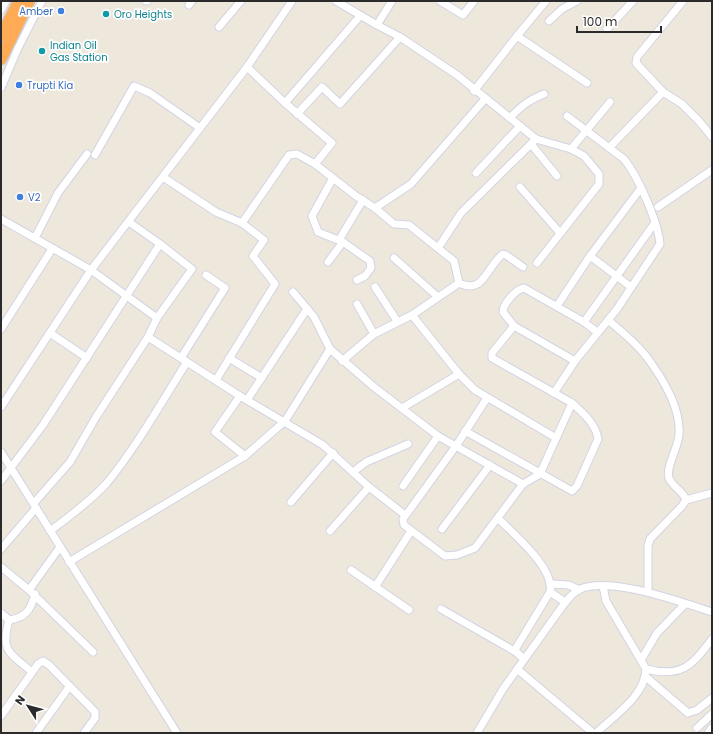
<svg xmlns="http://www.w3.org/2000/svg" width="713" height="734" font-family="Poppins,sans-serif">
<rect width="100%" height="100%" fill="#eee7dc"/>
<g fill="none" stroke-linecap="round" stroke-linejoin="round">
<defs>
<g id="minor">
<polyline points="146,1 147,1"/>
<polyline points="336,1 377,25 392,1"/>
<polyline points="440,1 463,15 474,1"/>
<polyline points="683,1 637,57 636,63 663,92 682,104 699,121 712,137"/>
<polyline points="189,5 192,1"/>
<polyline points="1,10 6,1"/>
<polyline points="549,21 562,9 577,1"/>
<polyline points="377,25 400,37 457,75 536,139 571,149 584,156 599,174 599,184 537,263"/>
<polyline points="219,27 241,1"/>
<polyline points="607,29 633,1"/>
<polyline points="517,36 546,1"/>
<polyline points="247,67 285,103 360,16"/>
<polyline points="1,88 18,48 42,1"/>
<polyline points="474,91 517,36 587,83"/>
<path d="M285,103l47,40 -17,21 41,32 19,12 19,16 15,1 45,36 5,22c25,12 27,-16 44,-29l3,1 17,12"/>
<polyline points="297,114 322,87 340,104 400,37"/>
<path d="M510,118c11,-12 19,-18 34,-24"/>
<polyline points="531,144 557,176"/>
<polyline points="609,148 663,92"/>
<polyline points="571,149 610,102"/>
<polyline points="95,155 134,86 150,93 200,128"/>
<polyline points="476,173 520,126"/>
<polyline points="163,177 216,212 242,223 264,240 253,256 275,284 216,380"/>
<polyline points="333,178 312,216 318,232 343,242 370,261 371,268 365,276 357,280"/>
<polyline points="520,187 560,233"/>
<polyline points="658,207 712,170"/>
<polyline points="375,208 411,184 485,99"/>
<polyline points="1,219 91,270 247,67 292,1"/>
<polyline points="242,223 289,155 297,154 315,164"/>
<polyline points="35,238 58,193 87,154"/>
<polyline points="339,240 363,200"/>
<polyline points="438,248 461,213 536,139"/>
<polyline points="590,256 631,287"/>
<polyline points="394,258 438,297"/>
<polyline points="328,262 343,242"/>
<polyline points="375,287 397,321"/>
<polyline points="357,304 374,334"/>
<polyline points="557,306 590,256 641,188"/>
<polyline points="412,315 459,374 475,390 556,438"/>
<polyline points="157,318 192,269 160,244"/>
<path d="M608,320c13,11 27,22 38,36 15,20 35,51 33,78 0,12 -14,34 -10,44 3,9 14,12 17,22l-4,6 -32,33 -2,7v46"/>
<polyline points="584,322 654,224"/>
<polyline points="1,329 52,249"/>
<polyline points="50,333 87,358"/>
<polyline points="330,349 374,387 438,436 523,484"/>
<polyline points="181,358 225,288 206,275"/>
<polyline points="229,358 262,378"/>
<polyline points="342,361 374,334 412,315 459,283"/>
<path d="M575,361l-61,-35 -11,-14c0,-8 13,-23 21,-24l60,34 13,10"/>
<path d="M554,393l21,-32 42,-52 43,-65c-2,-22 -22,-68 -36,-85l-57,-43"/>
<polyline points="240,396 215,432 245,456"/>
<polyline points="487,398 456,446 403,519 404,525 445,556 457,555 475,548 523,484 540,474 572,403 492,358 492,353 514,326"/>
<polyline points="247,400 307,309"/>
<polyline points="1,407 91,270 157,318 148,337 240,396 323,445 369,487 405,515"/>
<polyline points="402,408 459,374"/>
<path d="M465,431l107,60 5,-5 21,-47c-2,-15 -15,-26 -26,-36"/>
<polyline points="1,452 177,733"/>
<polyline points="353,472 366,462 408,444"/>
<polyline points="1,481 43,425 160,244 129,222"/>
<polyline points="403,486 438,436"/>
<polyline points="686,500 712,493"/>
<polyline points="291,502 333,453"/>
<polyline points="34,503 70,462 96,417 148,337"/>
<path d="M498,518c16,17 57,50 52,74l-34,56v4l8,7"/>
<polyline points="442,529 490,465"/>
<path d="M50,531c19,-14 40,-30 56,-47 30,-36 56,-83 81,-122"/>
<polyline points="330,531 369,487"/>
<polyline points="60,547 29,590 93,652"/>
<polyline points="1,549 36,508"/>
<polyline points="69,562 245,456 285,421 330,349 314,317 293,292"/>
<polyline points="1,567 29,590"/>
<polyline points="351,570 409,610"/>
<polyline points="552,584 569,585 579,590"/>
<polyline points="375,587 411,531"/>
<polyline points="550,592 565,602"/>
<polyline points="441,609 516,652"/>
<path d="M1,613l8,7c17,-2 22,-11 26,-26"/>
<path d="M9,620c-9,32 1,33 23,52"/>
<polyline points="641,660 657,633 685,604"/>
<polyline points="517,669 593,733"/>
<path d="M646,669c35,9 46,-3 66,-30"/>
<polyline points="646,677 688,713 697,710 712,698"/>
<polyline points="1,716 38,664 43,661 49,665 95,712 95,718 84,733"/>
<polyline points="697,728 712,714"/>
<polyline points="36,733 69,687"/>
<path d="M477,733l26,-44 61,-85c5,-6 9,-12 16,-15 31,-13 100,13 132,23"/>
<path d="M596,733c19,-18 49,-37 50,-64l-40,-68 -3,-15"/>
<polyline points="708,733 712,728"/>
</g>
<g id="highway">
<polyline points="1,36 19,1"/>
<polyline points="1,59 29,1"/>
</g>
</defs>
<!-- minor casing -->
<use href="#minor" stroke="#d2d4e4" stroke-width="9"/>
<!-- highway casing -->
<use href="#highway" stroke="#c8c8c8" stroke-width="13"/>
<!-- minor -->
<use href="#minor" stroke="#fff" stroke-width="7"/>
<!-- highway -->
<use href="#highway" stroke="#ffab56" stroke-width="11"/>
</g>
<!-- markers -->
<g fill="#3f7fe0" stroke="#fff" stroke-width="1.5">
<circle cx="61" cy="11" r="4"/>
<circle cx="19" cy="85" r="4"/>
<circle cx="20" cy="197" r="4"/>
</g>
<g fill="#0f9aa8" stroke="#fff" stroke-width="1.5">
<circle cx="106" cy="14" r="4"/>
<circle cx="42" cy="51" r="4"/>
</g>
<g text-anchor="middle" stroke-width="3.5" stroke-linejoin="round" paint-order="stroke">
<!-- shop labels -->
<g font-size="10" fill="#366cbe" stroke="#fff" text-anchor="start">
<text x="53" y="15" text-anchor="end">Amber</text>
<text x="27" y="89">Trupti Kia</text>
<text x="28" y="201">V2</text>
</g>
<!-- culture labels -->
<g font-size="10" fill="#0d838f" stroke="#fff" text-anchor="start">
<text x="114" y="18">Oro Heights</text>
<text x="50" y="49">Indian Oil<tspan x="50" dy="12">Gas Station</tspan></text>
</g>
</g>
<!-- border -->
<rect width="713" height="734" fill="none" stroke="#2b2b2b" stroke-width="4"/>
<!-- north arrow -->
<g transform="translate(28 706) rotate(306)" stroke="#ffffff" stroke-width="3" paint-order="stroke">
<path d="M0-3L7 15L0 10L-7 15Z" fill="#2b2b2b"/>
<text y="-6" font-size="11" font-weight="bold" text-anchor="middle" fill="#2b2b2b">N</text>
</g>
<!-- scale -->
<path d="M577 26v6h84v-6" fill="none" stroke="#2b2b2b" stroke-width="2"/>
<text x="583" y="26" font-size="12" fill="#2b2b2b" stroke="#ffffff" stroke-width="3" paint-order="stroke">100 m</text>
</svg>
